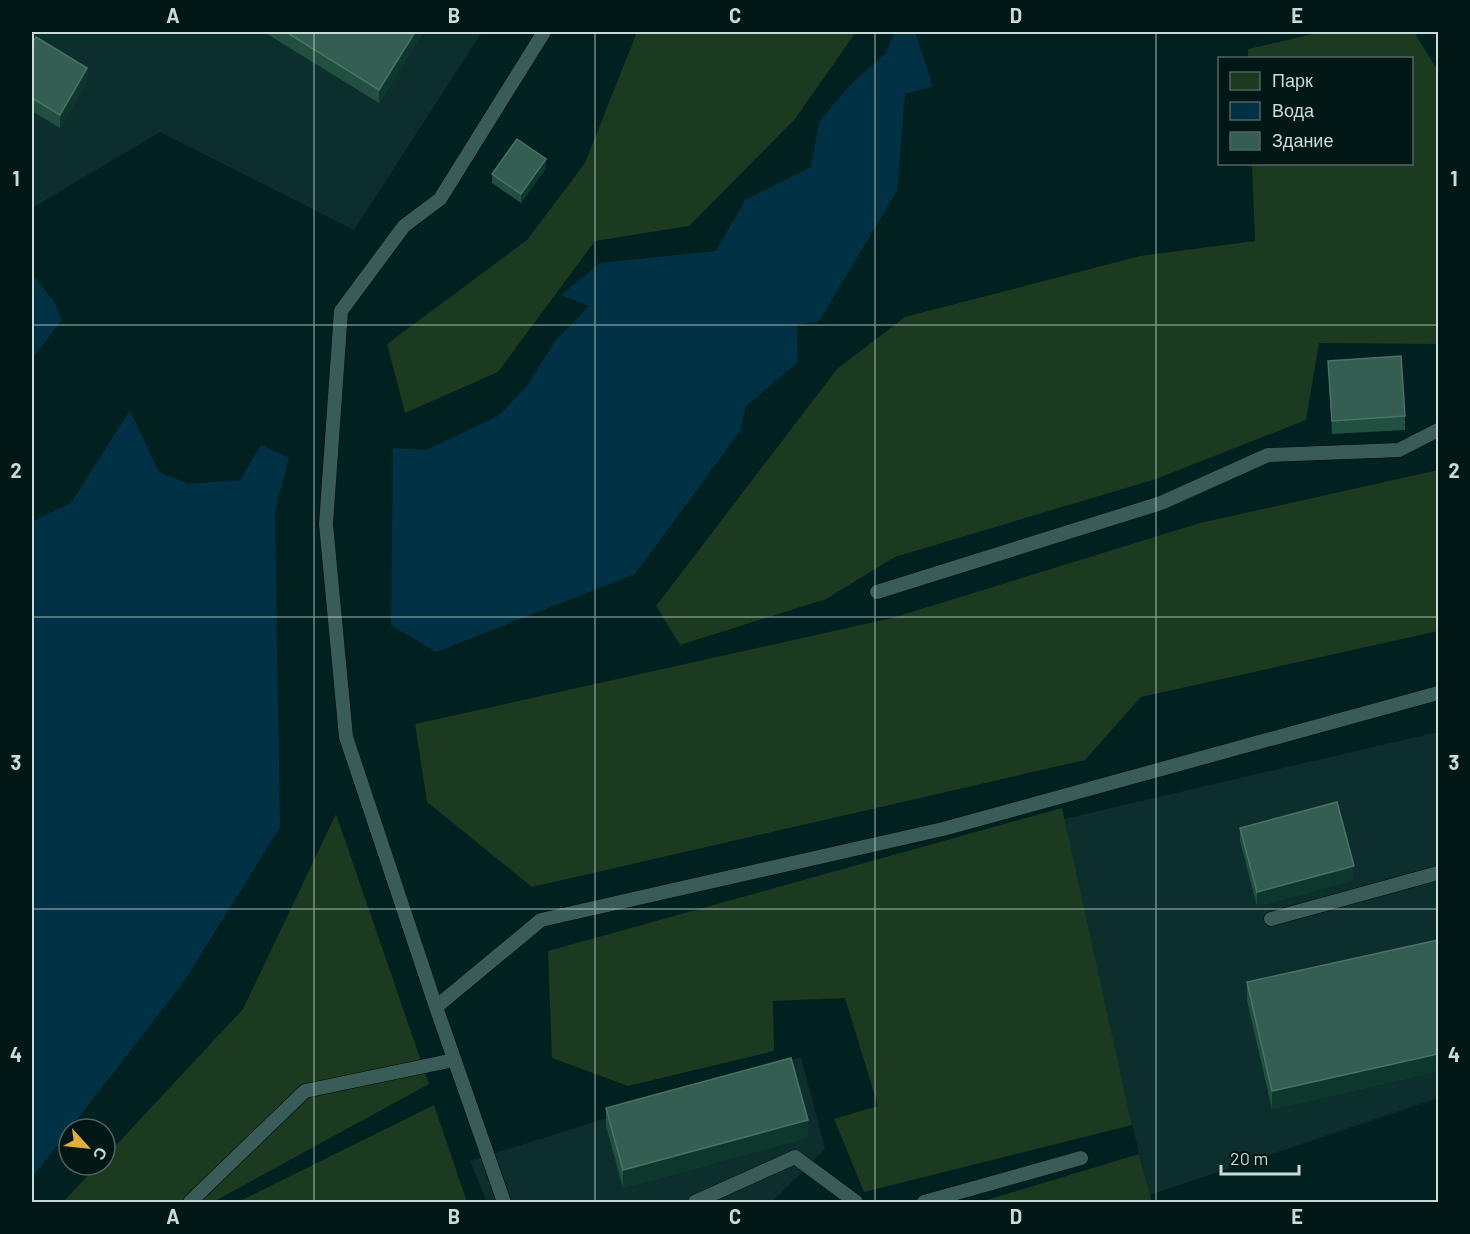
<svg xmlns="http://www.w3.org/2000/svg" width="1470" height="1234" font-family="Barlow,sans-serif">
<rect width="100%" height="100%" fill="#00211f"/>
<!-- built -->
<g fill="#0c2f2d">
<polygon points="32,32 482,32 354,230 160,132 32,208"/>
<polygon points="1438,732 1438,1098 1150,1195 1132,1125 1064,819"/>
<polygon points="801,1057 825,1149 772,1202 487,1202 470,1161"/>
</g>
<!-- green -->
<g fill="#1b3a20">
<polygon points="637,32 856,32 795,119 689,226 595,241 498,372 405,413 387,344 527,240 585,163"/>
<polygon points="1322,32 1414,32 1438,71 1438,344 1319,343 1306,420 1156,479 895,557 826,599 680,645 656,606 837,369 905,317 1140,256 1255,241 1252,164 1412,164 1412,58 1248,58 1248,49"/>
<polygon points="1438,470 1438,631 1141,697 1085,760 532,887 427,802 415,724 892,618 1200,523"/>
<polygon points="1062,808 1132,1125 864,1192 834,1119 878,1106 845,998 773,1001 774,1051 628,1086 552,1058 548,951"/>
<polygon points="336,814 429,1084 213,1202 63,1202 98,1165 105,1165 105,1157 243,1009"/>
<polygon points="434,1105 467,1202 238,1202"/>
<polygon points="1139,1154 1152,1202 980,1202"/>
</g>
<!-- water -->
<g fill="#013144">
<polygon points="895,32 915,32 933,86 905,94 897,191 819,321 797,325 798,362 746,406 740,431 635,574 436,652 391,625 393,448 426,450 498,416 527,386 555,341 589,306 561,295 600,263 716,251 745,200 811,167 819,122 851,84 886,53"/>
<polygon points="32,274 55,303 62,320 32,359"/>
<polygon points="130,410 159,472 189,484 240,480 261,445 289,458 275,511 280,827 185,980 32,1178 32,522 71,503"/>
</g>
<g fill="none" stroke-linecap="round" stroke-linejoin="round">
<defs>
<g id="lane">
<polyline points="877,592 1161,503 1268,455 1399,450 1438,430"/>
<polyline points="1271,919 1438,873"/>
<polyline points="436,1007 541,920 943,829 1438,693"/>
<polyline points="190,1202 305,1091 454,1060"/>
<polyline points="504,1202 436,1007 346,737 326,524 341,311 404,226 440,199 544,32"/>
<polyline points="695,1202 795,1157 856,1202"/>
<polyline points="924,1202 1081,1158"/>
</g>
</defs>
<!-- lane casing -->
<use href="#lane" stroke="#000908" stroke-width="15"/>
<!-- lane -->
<use href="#lane" stroke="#3a5c59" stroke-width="14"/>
</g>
<!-- wall -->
<g fill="#225040">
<polygon points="264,32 423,32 379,103"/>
<polygon points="32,44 87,81 60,128 32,111"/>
<polygon points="546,168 521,203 492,183 492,174"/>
<polygon points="1328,361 1405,416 1405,430 1332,434"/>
<polygon points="1240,828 1354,880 1257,906 1240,841"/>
<polygon points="1438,940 1438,1071 1272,1109 1247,1000 1247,982"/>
<polygon points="606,1108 808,1137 623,1188 606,1126"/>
</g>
<!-- shaded-wall -->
<g fill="#0d372c">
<polygon points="415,32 423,32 379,103 379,90"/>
<polygon points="87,68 87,81 60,128 60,115"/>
<polygon points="546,159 546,168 521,203 521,194"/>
<polygon points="1354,866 1354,880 1257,906 1257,892"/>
<polygon points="1438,1054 1438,1071 1272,1109 1272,1091"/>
<polygon points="808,1120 808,1137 623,1188 623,1170"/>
</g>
<!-- building -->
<g fill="#345e51" stroke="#4b7266" stroke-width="1.5">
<polygon points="286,32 415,32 379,90"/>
<polygon points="36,37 87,68 60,115 32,98 32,44"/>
<polygon points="517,139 546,159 521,194 492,174"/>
<polygon points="1401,356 1405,416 1332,421 1328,361"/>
<polygon points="1337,802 1354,866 1257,892 1240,828"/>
<polygon points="1438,940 1438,1054 1272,1091 1247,982"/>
<polygon points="791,1058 808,1120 623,1170 606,1108"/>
</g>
<!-- grid -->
<path fill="none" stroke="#c9dbd9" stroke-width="1.5" stroke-opacity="0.55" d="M314,32v1170M595,32v1170M875,32v1170M1156,32v1170M32,325h1406M32,617h1406M32,909h1406"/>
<!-- border -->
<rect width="1470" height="1234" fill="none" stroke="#001715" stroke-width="66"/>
<!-- legend -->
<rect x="1218" y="57" width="195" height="108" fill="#001715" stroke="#506563" stroke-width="1.5"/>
<rect x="1230" y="72" width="30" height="18" fill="#1b3a20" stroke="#506563" stroke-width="1.5"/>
<text x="1272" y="87" font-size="18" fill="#c9dbd9">Парк</text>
<rect x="1230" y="102" width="30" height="18" fill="#013144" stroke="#506563" stroke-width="1.5"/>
<text x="1272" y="117" font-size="18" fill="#c9dbd9">Вода</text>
<rect x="1230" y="132" width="30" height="18" fill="#345e51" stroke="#506563" stroke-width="1.5"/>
<text x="1272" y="147" font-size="18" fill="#c9dbd9">Здание</text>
<!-- north arrow -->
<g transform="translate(87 1147) rotate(117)"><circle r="28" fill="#001715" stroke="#506563" stroke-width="1.5"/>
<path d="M0-4.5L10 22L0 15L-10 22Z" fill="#e2af34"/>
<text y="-9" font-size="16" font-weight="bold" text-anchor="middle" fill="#c9dbd9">С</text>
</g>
<!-- scale -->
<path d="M1221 1165v9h78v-9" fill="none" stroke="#c9dbd9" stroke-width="3"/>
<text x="1230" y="1165" font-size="18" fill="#c9dbd9" stroke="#001715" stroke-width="4.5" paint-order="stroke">20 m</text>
<rect x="33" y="33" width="1404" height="1168" fill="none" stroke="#c9dbd9" stroke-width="2"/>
<g font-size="20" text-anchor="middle" font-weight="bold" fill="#c9dbd9">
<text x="173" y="23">A</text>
<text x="454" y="23">B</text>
<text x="735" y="23">C</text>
<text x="1016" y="23">D</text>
<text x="1297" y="23">E</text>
<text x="16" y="186">1</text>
<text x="1454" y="186">1</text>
<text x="16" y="478">2</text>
<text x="1454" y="478">2</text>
<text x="16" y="770">3</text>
<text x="1454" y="770">3</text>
<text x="16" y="1062">4</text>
<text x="1454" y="1062">4</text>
<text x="173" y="1224">A</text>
<text x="454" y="1224">B</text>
<text x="735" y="1224">C</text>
<text x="1016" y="1224">D</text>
<text x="1297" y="1224">E</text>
</g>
</svg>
